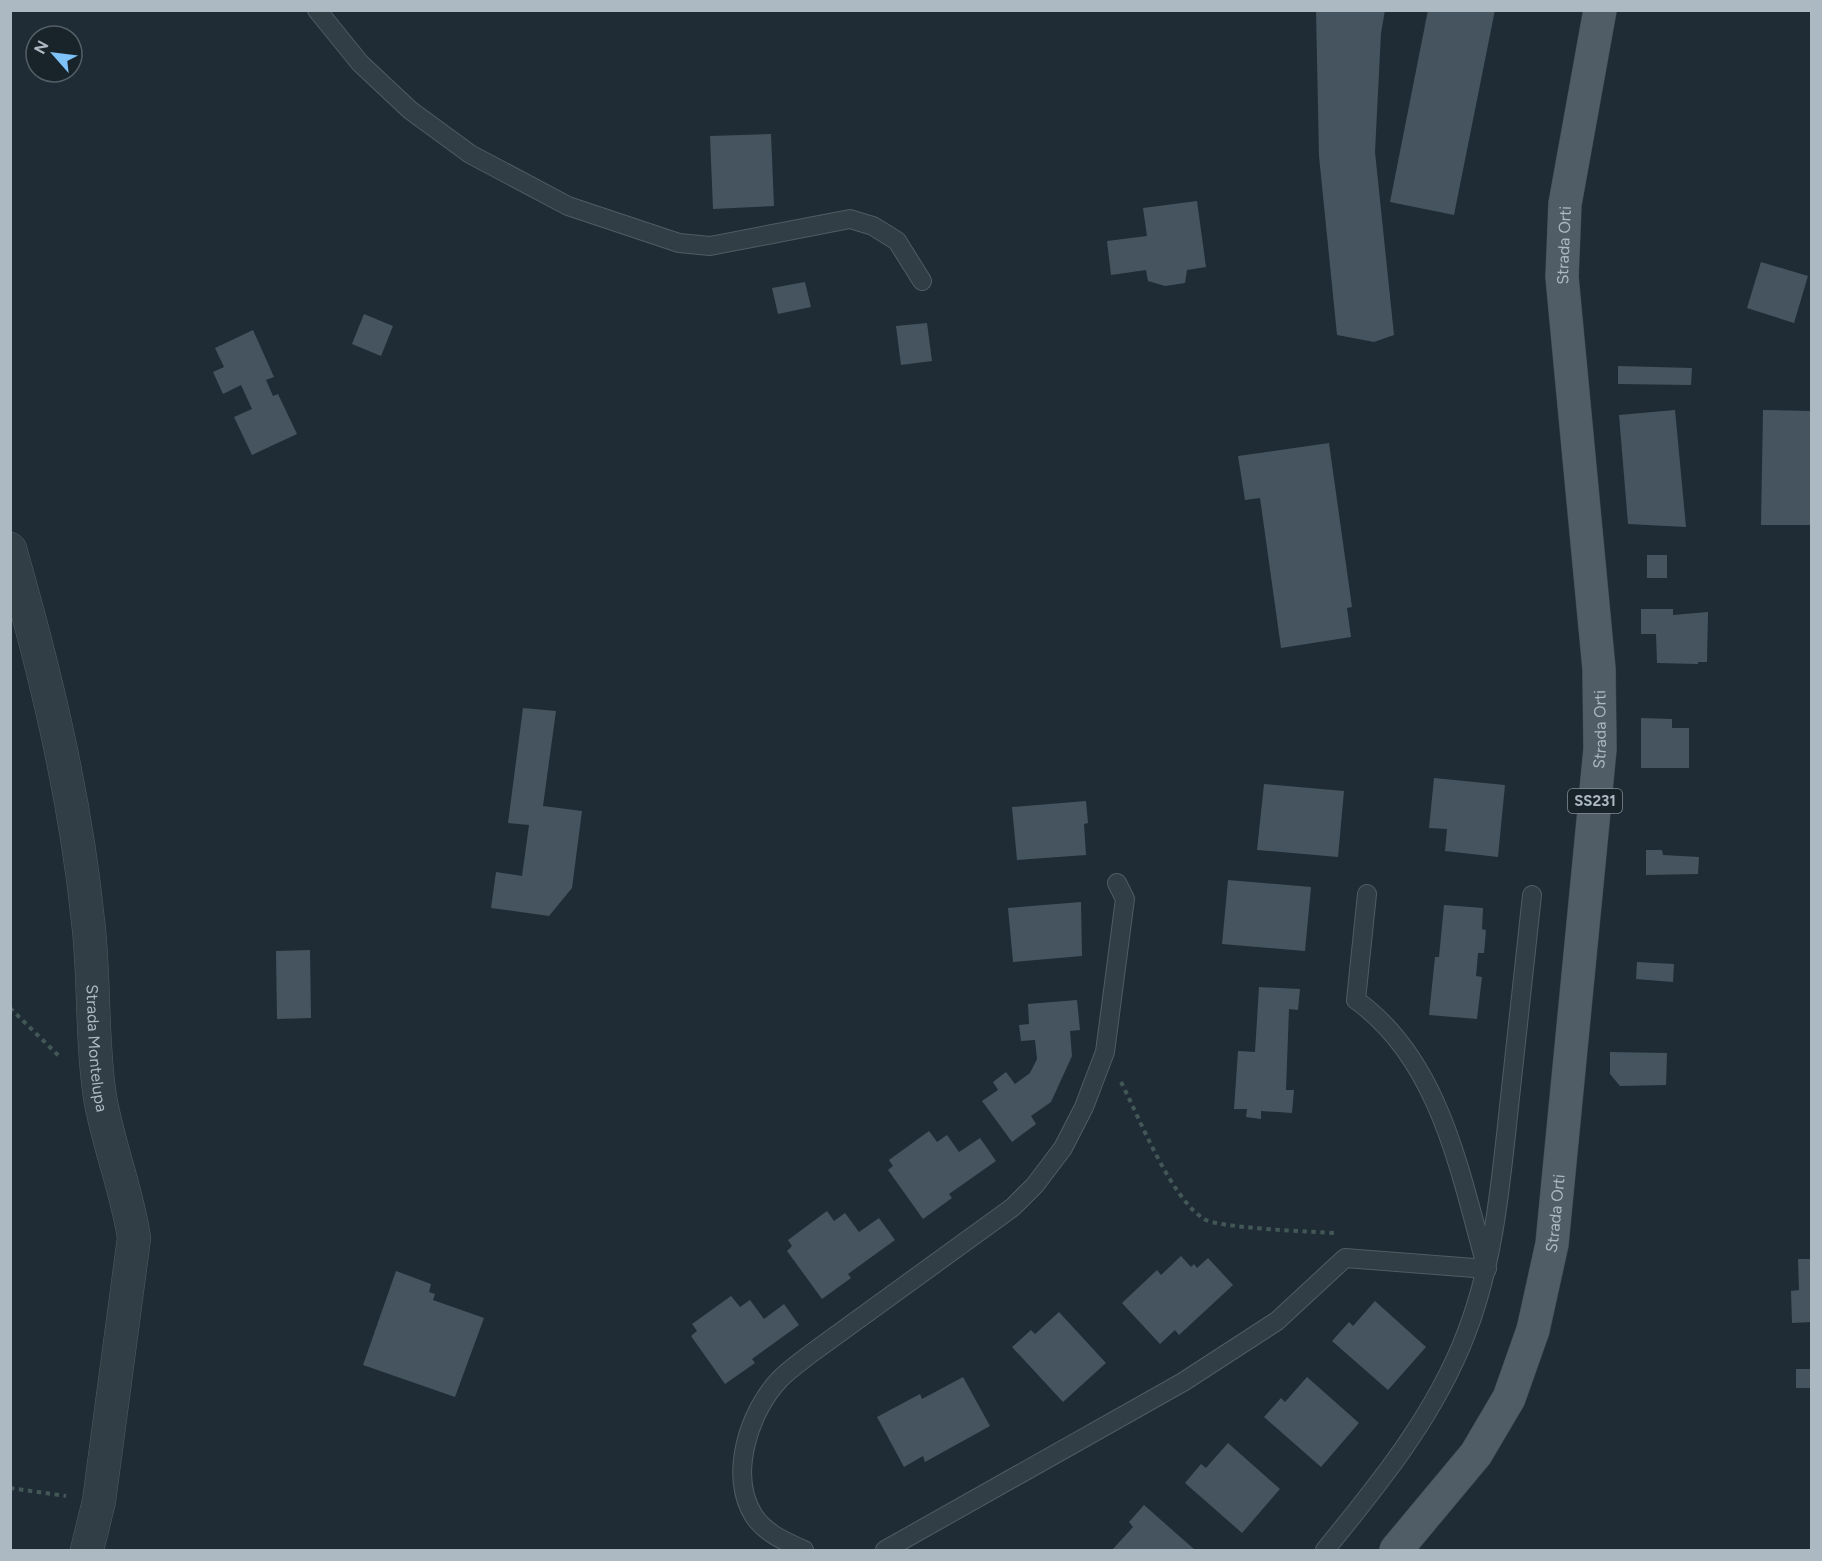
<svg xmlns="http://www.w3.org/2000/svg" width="1822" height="1561" font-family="Figtree,sans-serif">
<rect width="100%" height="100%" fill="#1f2c35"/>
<!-- building -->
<g fill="#45545f">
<polygon points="1316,10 1385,10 1381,33 1375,152 1394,335 1374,342 1337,335 1319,156"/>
<polygon points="1428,10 1495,10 1454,215 1390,202"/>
<polygon points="771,134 774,206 713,209 710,136"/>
<polygon points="1197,201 1206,267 1187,270 1185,283 1165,286 1148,281 1146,270 1111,275 1107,241 1147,236 1143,208"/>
<polygon points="1761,262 1808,276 1794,323 1747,308"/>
<polygon points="805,282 811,307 778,314 772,288"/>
<polygon points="364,314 393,326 381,356 352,344"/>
<polygon points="927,323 932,361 901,365 896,326"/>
<polygon points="253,330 274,377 266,380 273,396 278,394 297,434 252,455 234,417 252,409 241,385 223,394 213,372 224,367 215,348"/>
<polygon points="1618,366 1692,368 1691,385 1618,384"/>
<polygon points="1675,410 1686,527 1628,524 1619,415"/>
<polygon points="1763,410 1812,411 1812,525 1761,525"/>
<polygon points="1329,443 1352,607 1347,608 1351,637 1281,648 1260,498 1245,500 1238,456"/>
<rect x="1647" y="555" width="20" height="23"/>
<polygon points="1641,609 1673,609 1673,615 1708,612 1707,662 1698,662 1698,664 1657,663 1656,634 1641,634"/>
<polygon points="523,708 556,711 543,806 582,811 572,888 549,916 491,908 496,872 522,876 529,825 508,823"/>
<polygon points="1641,718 1672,719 1672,728 1689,728 1689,768 1641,768"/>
<polygon points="1434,778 1505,785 1498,857 1445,851 1447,829 1429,828"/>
<polygon points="1264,784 1344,791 1338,857 1257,850"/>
<polygon points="1086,801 1088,823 1084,824 1086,855 1017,860 1012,807"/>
<polygon points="1646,850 1662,850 1663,855 1699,857 1698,874 1646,875"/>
<polygon points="1228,880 1311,887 1305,951 1222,944"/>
<polygon points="1081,902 1082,956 1013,962 1008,908"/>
<polygon points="1444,905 1483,908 1482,929 1486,930 1484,953 1478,953 1477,965 1476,976 1482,977 1477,1019 1429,1015 1435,957 1439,957"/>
<polygon points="310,950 311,1018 277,1019 276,951"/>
<polygon points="1637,962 1674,964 1673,982 1636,979"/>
<polygon points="1259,987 1300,989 1298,1010 1289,1009 1286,1090 1294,1090 1292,1113 1261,1111 1261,1119 1246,1117 1247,1109 1234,1109 1238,1051 1255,1052"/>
<polygon points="1077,1000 1080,1030 1070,1031 1072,1056 1051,1102 1031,1116 1036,1124 1012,1142 982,1101 998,1090 993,1082 1006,1072 1015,1084 1030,1073 1037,1059 1035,1040 1021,1041 1019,1025 1029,1024 1028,1004"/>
<polygon points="1610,1052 1667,1053 1666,1085 1620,1086 1610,1074"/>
<polygon points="929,1131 937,1142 947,1135 959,1152 980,1138 996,1161 949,1194 952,1198 923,1219 888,1170 893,1166 889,1160"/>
<polygon points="827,1211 834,1221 845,1213 859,1232 879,1218 895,1240 848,1274 851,1278 822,1299 787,1251 792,1246 788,1240"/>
<polygon points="1181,1256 1191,1267 1194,1264 1197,1268 1208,1258 1233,1285 1179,1335 1175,1330 1160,1344 1122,1303 1157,1270 1161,1275"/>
<polygon points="1798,1259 1812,1259 1812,1322 1792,1323 1791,1291 1799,1290"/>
<polygon points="396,1271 431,1284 429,1292 435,1294 433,1300 484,1318 455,1397 363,1365"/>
<polygon points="731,1296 740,1307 750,1300 764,1319 784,1304 799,1325 752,1359 755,1363 725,1384 691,1336 697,1331 692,1324"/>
<polygon points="1375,1301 1426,1347 1388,1390 1332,1341 1349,1322 1353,1326"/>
<polygon points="1059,1312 1106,1363 1063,1402 1012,1347 1031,1330 1035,1334"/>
<rect x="1796" y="1369" width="16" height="19"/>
<polygon points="963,1377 990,1426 925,1462 923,1456 904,1467 877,1417 920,1394 922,1399"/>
<polygon points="1307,1377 1359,1423 1321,1467 1264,1417 1281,1398 1285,1402"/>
<polygon points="1228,1443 1280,1489 1242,1533 1185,1483 1201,1464 1206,1468"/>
<polygon points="1144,1505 1195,1550 1112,1550 1133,1527 1129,1522"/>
</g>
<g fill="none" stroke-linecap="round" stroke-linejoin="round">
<defs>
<g id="lane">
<polyline points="317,10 360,63 410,110 470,154 568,206 679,243 710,246 850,219 873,226 897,241 922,281"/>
<path d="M804,1550c-18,-8 -39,-17 -50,-34 -26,-40 -5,-105 26,-137 9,-9 19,-16 29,-24l204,-148 22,-22 28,-37 21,-41 21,-55 20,-153 -8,-16"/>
<path d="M885,1550l298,-168 94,-61 68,-63 142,11c-27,-95 -46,-208 -131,-269l11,-106"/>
<path d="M1325,1550c54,-66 110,-135 141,-216 27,-69 34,-144 42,-218 8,-74 16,-147 24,-221"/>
</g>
<g id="street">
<path id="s1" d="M10,549c35,122 65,245 78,372 7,57 3,119 12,176 8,48 27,93 34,141l-35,263 -12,49"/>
</g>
<g id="primary">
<path id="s2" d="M1396,1550l80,-96 33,-56 24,-68 19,-86 48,-495 -1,-80 -37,-392 3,-73 35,-194"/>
</g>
</defs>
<!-- lane casing -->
<use href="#lane" stroke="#505c64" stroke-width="20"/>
<!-- street casing -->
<use href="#street" stroke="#505c64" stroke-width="34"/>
<!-- primary casing -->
<use href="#primary" stroke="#3c474f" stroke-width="34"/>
<!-- path -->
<g stroke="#425756" stroke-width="4" stroke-dasharray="4.5 4.5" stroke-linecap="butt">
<polyline points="10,1008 61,1058"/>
<path d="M1121,1082c19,37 49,115 83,137 13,9 111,13 132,14"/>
<polyline points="10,1488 66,1496"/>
</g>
<!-- lane -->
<use href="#lane" stroke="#323e46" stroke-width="18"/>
<!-- street -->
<use href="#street" stroke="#323e46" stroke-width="33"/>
<!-- primary -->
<use href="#primary" stroke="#505d66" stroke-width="33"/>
</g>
<g text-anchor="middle" stroke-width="4.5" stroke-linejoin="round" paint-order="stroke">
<!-- shield labels -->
<rect fill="#18232a" stroke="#808c95" stroke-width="1.5" x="1568" y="789" width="54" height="24" rx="4.5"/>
<g font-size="15" font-weight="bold" fill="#acb9c3">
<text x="1595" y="806">SS231</text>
</g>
<!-- street labels -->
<g font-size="16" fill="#acb9c3" stroke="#18232a">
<text dy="6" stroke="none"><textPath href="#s2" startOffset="1353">Strada Orti</textPath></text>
<text dy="6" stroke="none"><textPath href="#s2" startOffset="867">Strada Orti</textPath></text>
<text dy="6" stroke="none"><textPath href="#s1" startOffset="508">Strada Montelupa</textPath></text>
<text dy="6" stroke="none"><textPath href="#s2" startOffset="381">Strada Orti</textPath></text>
</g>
</g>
<!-- border -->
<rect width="1822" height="1561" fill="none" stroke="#acb9c3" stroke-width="24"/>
<!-- north arrow -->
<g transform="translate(54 54) rotate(298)"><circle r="28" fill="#18232a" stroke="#535f67" stroke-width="1.5"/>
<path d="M0-4.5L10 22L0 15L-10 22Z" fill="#7ec2f7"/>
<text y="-9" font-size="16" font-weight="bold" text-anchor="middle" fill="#acb9c3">N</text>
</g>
</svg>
